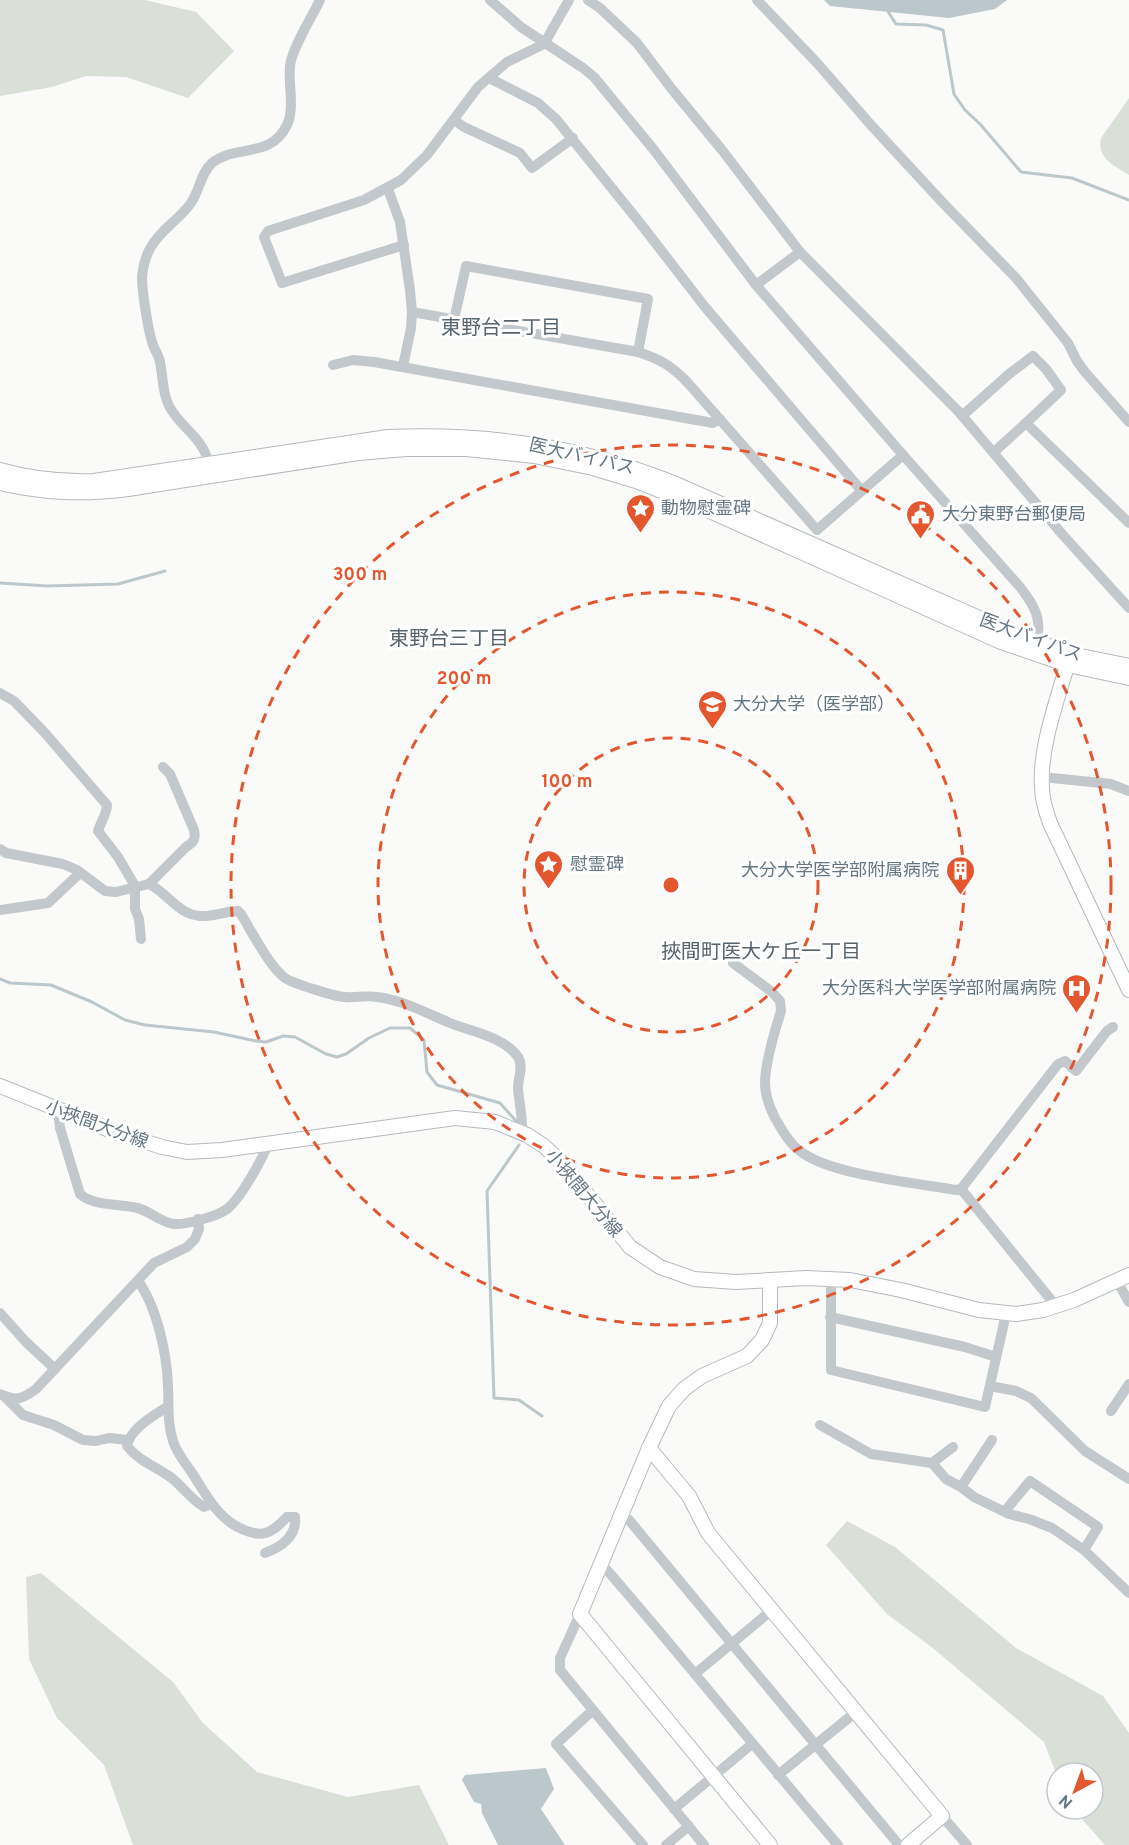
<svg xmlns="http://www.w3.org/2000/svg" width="1129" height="1845" font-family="Overpass,'Noto Sans JP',sans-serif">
<rect width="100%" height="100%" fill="#fafaf8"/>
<!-- green -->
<g fill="#dadfd7">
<polygon points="0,0 145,0 196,12 234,51 188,98 126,77 86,76 52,87 0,96"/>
<path d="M1129,98v77c-14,-9 -33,-17 -28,-37z"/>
<polygon points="847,1521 895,1547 1016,1648 1103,1696 1129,1733 1129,1845 1105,1845 1073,1809 1093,1809 1093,1773 1057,1773 1057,1776 1044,1742 934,1649 887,1614 826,1545"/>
<polygon points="41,1573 173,1682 203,1723 257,1772 348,1797 419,1785 449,1845 133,1845 104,1765 57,1718 29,1659 26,1577"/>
</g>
<!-- water -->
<g fill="#bbc7cb">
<polygon points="824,0 1007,0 995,9 949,18 830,6"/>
<polygon points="546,1768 554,1789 541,1809 565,1845 498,1845 482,1813 481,1804 474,1802 462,1780 465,1775"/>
</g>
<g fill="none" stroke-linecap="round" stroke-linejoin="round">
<!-- stream -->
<g stroke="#bbc7cb" stroke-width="3">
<polyline points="887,10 896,24 926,25 943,30 954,94 965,110 980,124 1021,172 1072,178 1129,200"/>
<polyline points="0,583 47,586 118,584 165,571"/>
<polyline points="0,979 10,983 51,985 92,1002 125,1020 145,1025 214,1032 256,1041 266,1042 283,1036 295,1037 326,1054 337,1057 346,1054 369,1038 390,1028 410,1028 424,1040 427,1072 437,1085 500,1103 517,1122"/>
<polyline points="519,1145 487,1191 494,1398 519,1400 542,1416"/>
</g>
<defs>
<g id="secondary">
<path d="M0,470c31,9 62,12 94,11l294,-44c100,-4 197,9 290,48l335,148 58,21 58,12"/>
<path d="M0,483c45,10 82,12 128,6l230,-36 48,-4h60l68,7 59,12 43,13 56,22 309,139 67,23 61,13"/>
<path d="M1070,656c-11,39 -31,91 -28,131 0,13 4,25 8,36l79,167"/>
<polyline points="0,1086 112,1131 162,1147 187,1152 222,1150 455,1118 495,1122 527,1135 544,1146 561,1162 630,1247 660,1267 694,1279 736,1282 806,1278 850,1280 901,1290 979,1310 1016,1314 1043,1310 1074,1300 1129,1275"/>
<polyline points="770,1280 770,1323 762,1340 747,1356 702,1376 684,1389 669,1406 649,1448 580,1614 770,1845"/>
<polyline points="649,1448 689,1496 708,1533 942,1816 908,1845"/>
</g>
</defs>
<!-- secondary casing -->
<use href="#secondary" stroke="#b3babf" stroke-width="16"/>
<!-- street -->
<g stroke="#c3c8cc" stroke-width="10">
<path d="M490,0l31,27 62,41 11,9 60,73 102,135 147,170 117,132c14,18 23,32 16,55"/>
<polyline points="588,0 600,8 637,43 671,88 722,150 800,252 959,412 1062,534 1129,608"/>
<polyline points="757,0 818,64 870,124 943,203 1016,278 1068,343 1077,361 1085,372 1129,422"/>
<polyline points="489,78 538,103 556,119 640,223 705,307 861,490"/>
<polyline points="454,120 464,127 520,153 532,168 573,138"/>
<polyline points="388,189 400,222 410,290 412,312 411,328 403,366"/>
<polyline points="404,245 282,283 264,237 268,231 364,200 401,180 427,155 478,87 507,62 544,44 569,0"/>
<polyline points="756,285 800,252"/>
<path d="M412,312l226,40c22,7 34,14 50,31l129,147 86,-75"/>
<polyline points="454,320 466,266 648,299 638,352"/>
<polyline points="333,365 353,360 374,362 713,423 720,419"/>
<polyline points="962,416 1009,374 1033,356 1046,369 1061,390 1026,423"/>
<polyline points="994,452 1026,423 1129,523"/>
<path d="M208,461c-6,-24 -28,-34 -39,-55 -7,-14 -6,-30 -9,-44 -1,-7 -5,-11 -7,-17 -5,-14 -11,-54 -11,-68 1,-10 4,-22 9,-30 10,-18 29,-28 40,-44 9,-13 9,-29 21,-40 23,-19 59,-4 75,-38 8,-18 1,-40 3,-59 2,-18 22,-49 30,-66"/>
<path d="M0,693l14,8 31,32 62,72c0,8 -6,17 -9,26l20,26 17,29v23l4,10 2,20"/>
<polyline points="1042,777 1111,784 1129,791"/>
<path d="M0,849l6,4 57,11 14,6 28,21 11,1 33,-8c19,9 28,30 51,32 13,1 25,-5 38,-5l3,3c11,18 28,52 44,64 7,5 51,19 60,19 11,1 22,-2 32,0 26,3 49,16 73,26 19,8 55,14 68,34 6,9 0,21 0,31 1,15 5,30 4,45"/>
<path d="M149,884l37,-37c8,-5 10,-8 8,-17l-24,-56 -7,-7"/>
<polyline points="0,910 48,903 80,873"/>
<path d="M733,963l39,29 8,9 1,10c-6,19 -16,52 -16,72 0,11 5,25 10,35 7,12 14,25 25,33 30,24 116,32 156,39l5,-1 97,-125 7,-3 11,10 31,-40 6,-4"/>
<path d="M58,1110l2,18 20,66c15,13 38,9 57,14 14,3 22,14 37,16 12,1 44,-8 53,-15 13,-10 36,-50 41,-66"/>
<polyline points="961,1189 1056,1306"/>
<polyline points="831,1279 831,1370 985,1407 1006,1314"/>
<path d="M138,1281c19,26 29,73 30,105 1,19 -1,36 5,55 4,13 14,24 21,35 15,23 26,46 53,55 6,2 12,4 18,2 9,-2 16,-10 22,-16h8c2,20 -14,30 -30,36"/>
<polyline points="1117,1281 1129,1302"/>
<polyline points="0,1313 26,1342 55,1369"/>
<polyline points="830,1317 965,1347 996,1357"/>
<polyline points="990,1386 1016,1391 1031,1398 1085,1451 1129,1479"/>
<path d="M0,1394c17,7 21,6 36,-5l118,-126 33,-16 8,-8 4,-10 -1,-10"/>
<polyline points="4,1396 23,1415 54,1425 83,1440 96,1441 109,1438 128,1440"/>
<path d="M167,1407c-14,9 -37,22 -40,39 11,14 27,20 42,30 13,9 21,23 35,31l7,-3"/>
<polyline points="1111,1411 1129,1384"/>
<polyline points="820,1425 871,1454 932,1463 946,1479 961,1487 974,1497 1009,1514 1029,1519 1052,1528 1084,1550 1129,1593"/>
<polyline points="932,1463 953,1447"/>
<polyline points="961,1487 992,1440"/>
<polyline points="1005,1511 1030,1481 1098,1527 1084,1550"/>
<polyline points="621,1514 629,1520 899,1845"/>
<path d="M600,1564l7,6c78,90 153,184 231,275"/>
<polyline points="580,1614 560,1658 560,1670 704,1845"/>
<polyline points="696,1673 772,1610"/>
<polyline points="592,1711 556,1744 643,1845"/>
<polyline points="778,1775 856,1712"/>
<polyline points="674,1809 752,1744"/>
<polyline points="942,1816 967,1845"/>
<polyline points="666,1845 689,1826"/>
</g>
<!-- secondary -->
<use href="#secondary" stroke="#fff" stroke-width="14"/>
</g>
<!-- distance rings -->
<g fill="none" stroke="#e4572e" stroke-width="3" stroke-dasharray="10 8">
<circle cx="671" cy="885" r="147"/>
<circle cx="671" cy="885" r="293"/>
<circle cx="671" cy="885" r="440"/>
</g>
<!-- icons -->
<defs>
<symbol id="sight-pin" viewBox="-11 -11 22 30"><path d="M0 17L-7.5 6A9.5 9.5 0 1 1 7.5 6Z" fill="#e4572e" stroke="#fff"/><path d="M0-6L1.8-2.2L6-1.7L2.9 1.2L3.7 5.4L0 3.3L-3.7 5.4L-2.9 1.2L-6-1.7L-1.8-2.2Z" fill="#fff"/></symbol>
<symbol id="civic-pin" viewBox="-11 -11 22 30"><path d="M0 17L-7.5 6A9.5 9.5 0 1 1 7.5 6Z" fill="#e4572e" stroke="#fff"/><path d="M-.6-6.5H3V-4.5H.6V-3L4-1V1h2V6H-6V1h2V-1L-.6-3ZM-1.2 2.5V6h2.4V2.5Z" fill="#fff"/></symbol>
<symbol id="university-pin" viewBox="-11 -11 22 30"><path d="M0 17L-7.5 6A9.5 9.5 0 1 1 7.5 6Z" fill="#e4572e" stroke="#fff"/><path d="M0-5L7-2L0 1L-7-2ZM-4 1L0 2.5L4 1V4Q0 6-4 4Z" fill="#fff"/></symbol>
<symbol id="building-pin" viewBox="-11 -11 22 30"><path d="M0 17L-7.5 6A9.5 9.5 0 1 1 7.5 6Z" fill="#e4572e" stroke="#fff"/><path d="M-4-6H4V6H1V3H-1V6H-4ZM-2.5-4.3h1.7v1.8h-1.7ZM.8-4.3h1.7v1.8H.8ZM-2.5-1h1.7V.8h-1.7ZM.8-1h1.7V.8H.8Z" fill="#fff"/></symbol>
<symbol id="hospital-pin" viewBox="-11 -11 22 30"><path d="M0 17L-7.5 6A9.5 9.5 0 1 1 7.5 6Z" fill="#e4572e" stroke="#fff"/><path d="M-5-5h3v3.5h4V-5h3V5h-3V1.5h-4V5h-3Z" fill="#fff"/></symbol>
</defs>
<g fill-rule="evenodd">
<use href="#sight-pin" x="624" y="492" width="33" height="45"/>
<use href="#civic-pin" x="904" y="498" width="33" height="45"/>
<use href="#university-pin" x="696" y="688" width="33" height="45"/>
<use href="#sight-pin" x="532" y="848" width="33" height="45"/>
<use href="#building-pin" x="944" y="854" width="33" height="45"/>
<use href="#hospital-pin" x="1060" y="972" width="33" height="45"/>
</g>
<g text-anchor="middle" stroke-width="6" stroke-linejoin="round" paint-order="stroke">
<!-- street labels -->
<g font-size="18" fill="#657683" stroke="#fff">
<text transform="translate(582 456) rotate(13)" y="6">医大バイパス</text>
<text transform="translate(1031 637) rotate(20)" y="6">医大バイパス</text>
<text transform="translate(97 1124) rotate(20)" y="6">小挾間大分線</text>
<text transform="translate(584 1193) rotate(50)" y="6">小挾間大分線</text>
</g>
<!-- poi labels -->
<g font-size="18" fill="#657683" stroke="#fff" text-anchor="start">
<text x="661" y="514">動物慰霊碑</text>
<text x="942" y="520">大分東野台郵便局</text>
<text x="733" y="710">大分大学（医学部）</text>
<text x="570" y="870">慰霊碑</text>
<text x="939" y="876" text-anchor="end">大分大学医学部附属病院</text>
<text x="1056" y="994" text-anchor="end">大分医科大学医学部附属病院</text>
</g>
<!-- neighbourhood labels -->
<g font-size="20" fill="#57646e" stroke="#fff">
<text x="501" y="334">東野台二丁目</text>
<text x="449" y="645">東野台三丁目</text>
<text x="761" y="958">挾間町医大ケ丘一丁目</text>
</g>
</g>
<circle cx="671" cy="885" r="9" fill="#e4572e" stroke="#fff" stroke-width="3"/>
<g font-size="18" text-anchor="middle" font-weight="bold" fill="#e4572e" stroke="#fff" stroke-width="6" stroke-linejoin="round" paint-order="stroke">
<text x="360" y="580">300 m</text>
<text x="464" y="684">200 m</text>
<text x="567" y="787">100 m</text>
</g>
<!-- north arrow -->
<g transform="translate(1075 1791) rotate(221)"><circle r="28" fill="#ffffff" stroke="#c1c8cd" stroke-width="1.5"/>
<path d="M0-4.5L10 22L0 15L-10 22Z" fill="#e4572e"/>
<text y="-9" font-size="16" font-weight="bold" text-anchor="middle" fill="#657683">N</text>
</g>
</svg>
